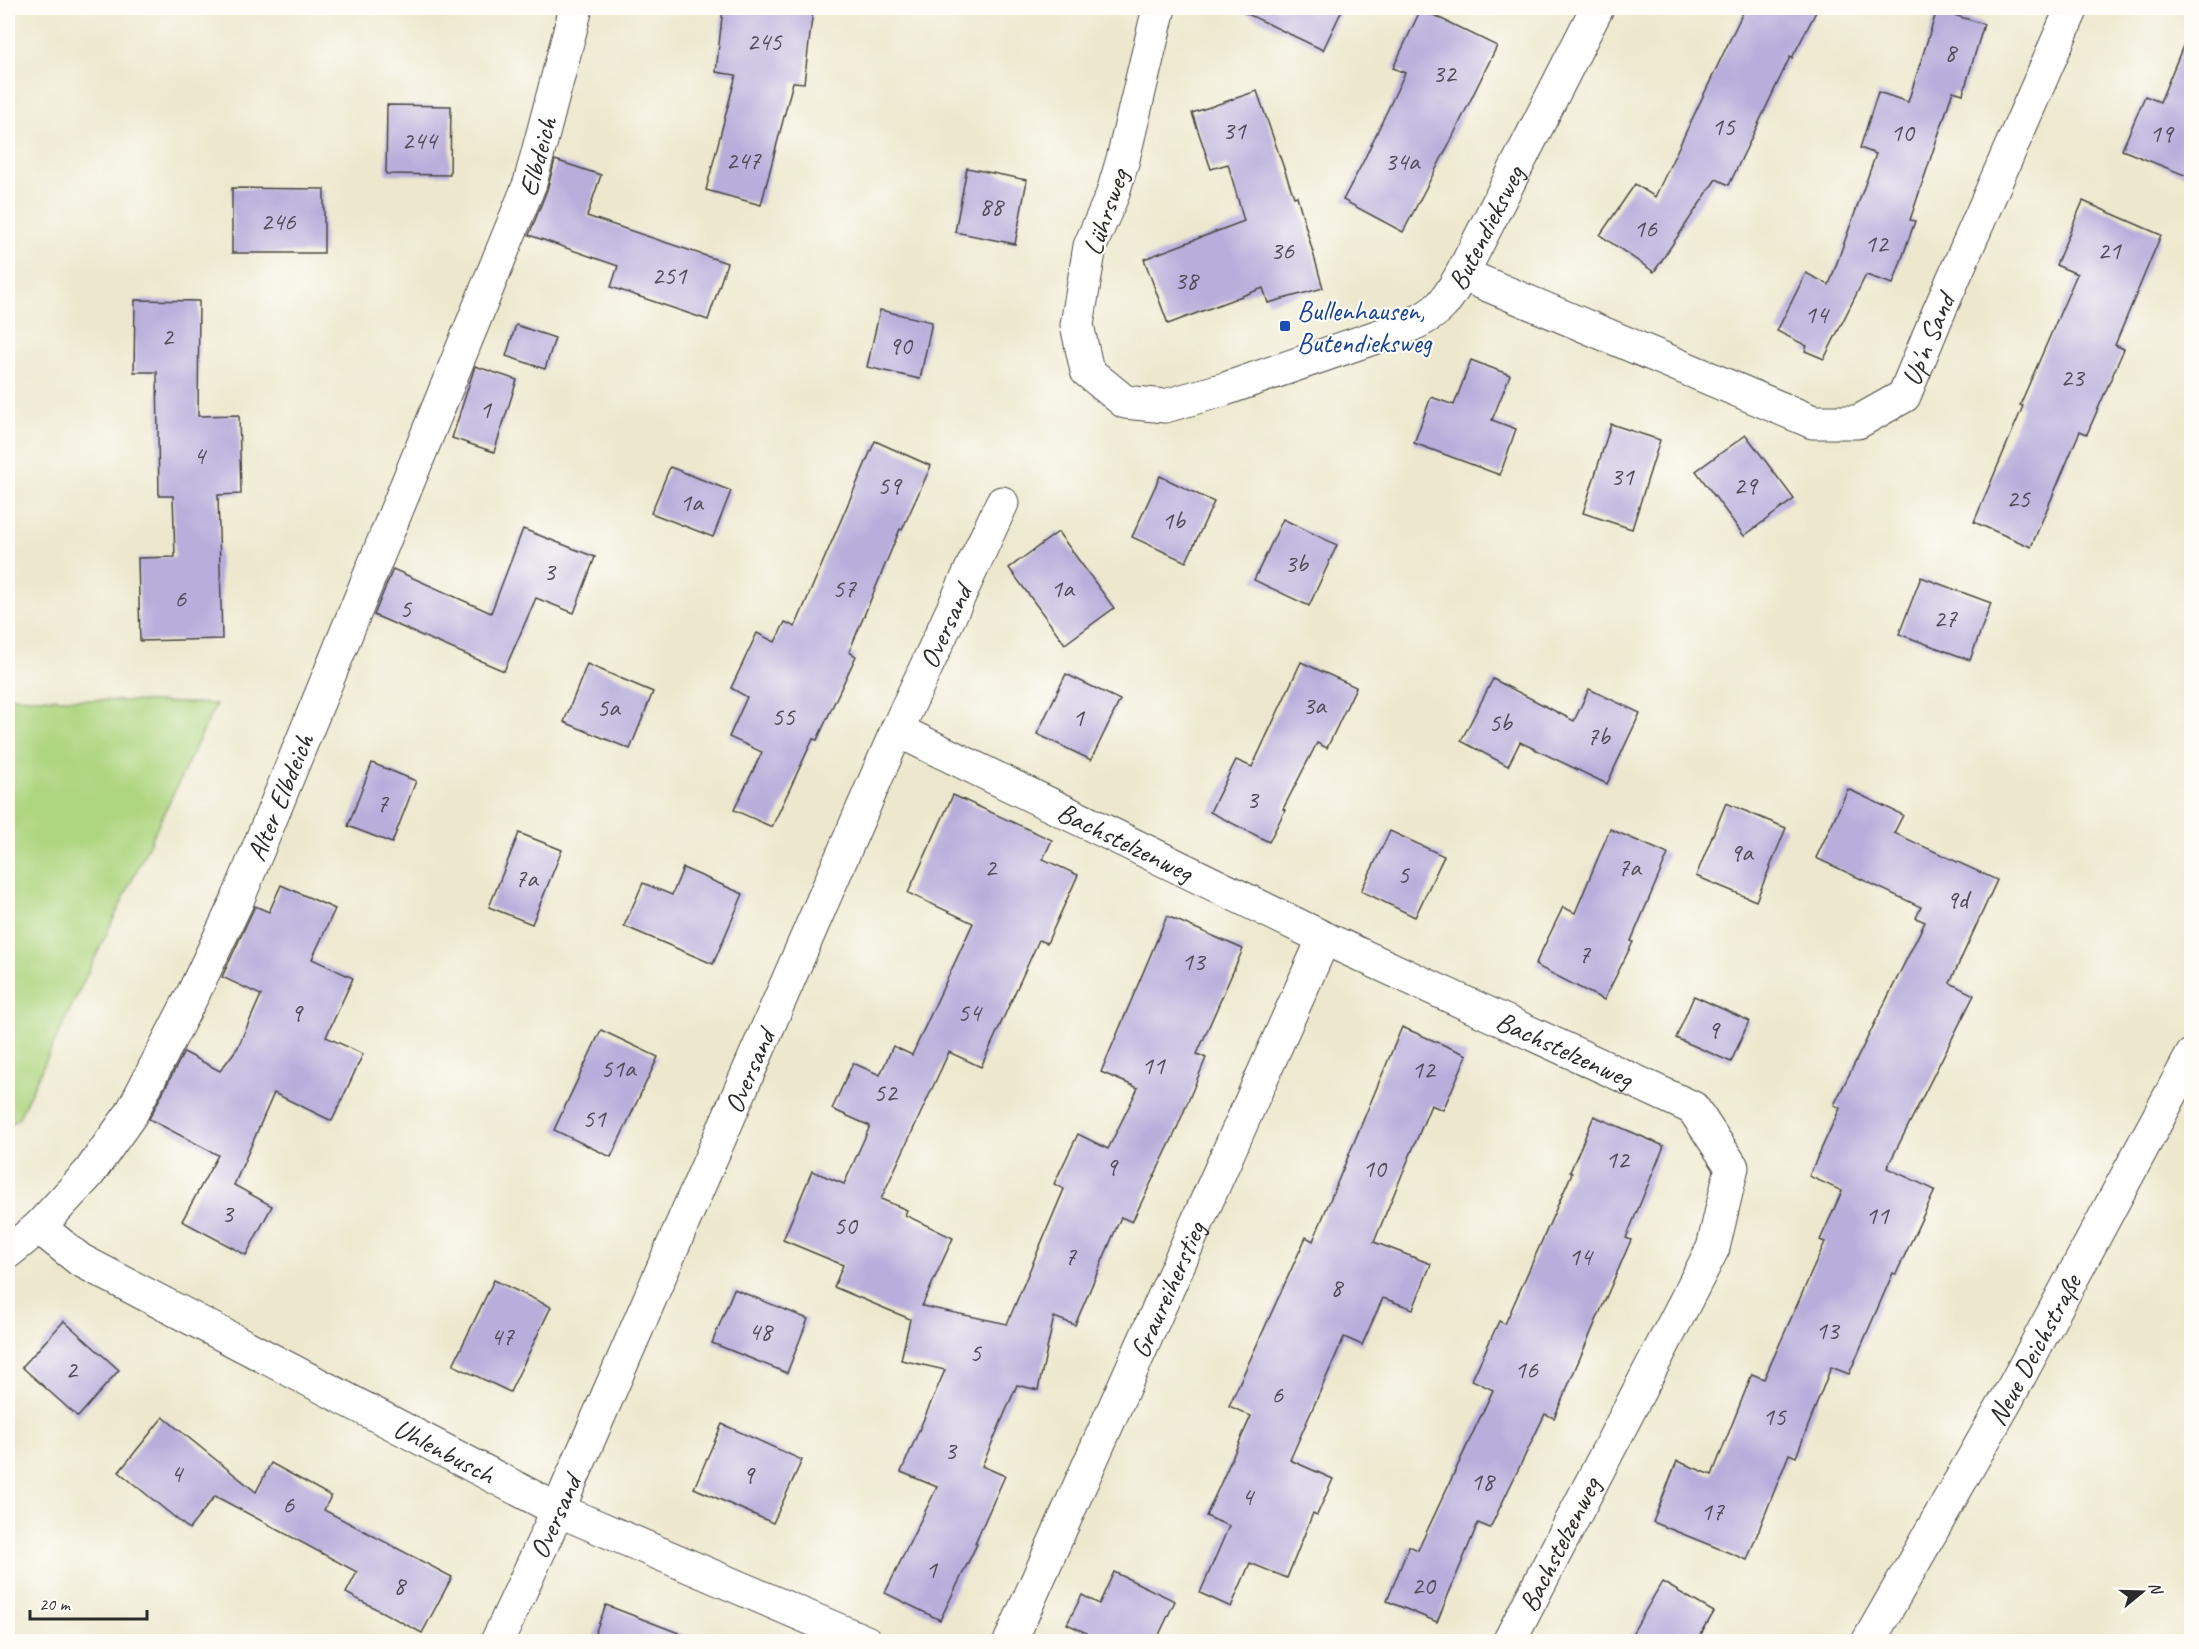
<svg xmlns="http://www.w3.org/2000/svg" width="2199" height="1649" font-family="Caveat,sans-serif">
<rect width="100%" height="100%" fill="#fdfcf7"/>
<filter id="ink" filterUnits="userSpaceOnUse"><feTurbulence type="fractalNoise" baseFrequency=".0167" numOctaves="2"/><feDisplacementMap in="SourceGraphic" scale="12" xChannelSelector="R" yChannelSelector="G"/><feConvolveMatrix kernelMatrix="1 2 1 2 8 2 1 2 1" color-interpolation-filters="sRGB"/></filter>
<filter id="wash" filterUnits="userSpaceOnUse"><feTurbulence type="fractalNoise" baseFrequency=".008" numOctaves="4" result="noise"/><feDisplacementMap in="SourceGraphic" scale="24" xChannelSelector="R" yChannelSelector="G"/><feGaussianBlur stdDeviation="1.35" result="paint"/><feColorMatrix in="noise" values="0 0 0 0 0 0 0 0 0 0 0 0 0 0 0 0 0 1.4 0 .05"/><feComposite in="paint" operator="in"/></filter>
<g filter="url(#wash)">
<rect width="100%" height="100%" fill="#ede8cd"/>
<!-- green -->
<polygon fill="#aed57f" stroke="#6c8055" stroke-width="1.5" points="8,697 216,704 18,1119 8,1126"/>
<g id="blocks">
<!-- building -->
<g fill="#b8addb">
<polygon points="723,8 793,8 813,10 804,83 793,82 761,205 706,190 736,75 716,72"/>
<polygon points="1235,8 1343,8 1323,50"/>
<polygon points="1745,8 1818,8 1792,58 1790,57 1729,185 1716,179 1654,272 1600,235 1635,184 1655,197"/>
<polygon points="1421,9 1497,46 1451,140 1403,232 1343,200 1363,162 1405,73 1393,68"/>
<polygon points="1937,10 1984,24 1963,94 1953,91 1910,220 1915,221 1893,284 1866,275 1824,359 1805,351 1807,346 1777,331 1806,273 1829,285 1876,154 1860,148 1878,92 1908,102"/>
<polygon points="2190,29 2192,29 2192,178 2122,150 2145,96 2160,102"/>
<polygon points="1257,91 1294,197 1297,196 1323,288 1268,303 1263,288 1168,324 1144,259 1244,221 1228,164 1211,169 1192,113"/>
<polygon points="387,105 451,106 450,175 386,174"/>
<polygon points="555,160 601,175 587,216 727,263 708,320 611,287 618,266 529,235 547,190"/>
<polygon points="967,168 1027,180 1015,244 955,232"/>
<polygon points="232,188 324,189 324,253 232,253"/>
<polygon points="2083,201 2161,235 2115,345 2124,349 2087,434 2080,431 2031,547 1974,522 2023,406 2020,405 2077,274 2056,265"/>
<polygon points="135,300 199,301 198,416 239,415 241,494 218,495 222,639 140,641 138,558 175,557 173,496 159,496 157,372 134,372"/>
<polygon points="880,310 932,322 920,379 867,367"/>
<polygon points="516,325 555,338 545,369 506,356"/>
<polygon points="1471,360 1510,375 1492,420 1516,429 1500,475 1414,443 1431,397 1454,405"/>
<polygon points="475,366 517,380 494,452 452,438"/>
<polygon points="1611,424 1660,440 1632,529 1583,513"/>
<polygon points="1746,435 1794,499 1744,536 1696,471"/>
<polygon points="875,441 931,466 902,530 900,529 849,652 856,656 817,740 813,739 772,827 734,810 762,752 729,737 747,697 731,688 757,633 775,642 785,622 795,627"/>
<polygon points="670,467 731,491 713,537 651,513"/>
<polygon points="1160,476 1214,502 1186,562 1132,537"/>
<polygon points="1283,519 1337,545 1309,606 1254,580"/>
<polygon points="523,529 595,557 574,613 536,598 504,671 374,615 393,569 491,613"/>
<polygon points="1058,532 1114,608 1065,644 1009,568"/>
<polygon points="1921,577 1991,603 1970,660 1899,634"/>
<polygon points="1301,662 1356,687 1327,748 1317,743 1283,809 1285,810 1269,842 1210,812 1236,760 1252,767"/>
<polygon points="587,664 653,692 630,749 564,722"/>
<polygon points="1066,674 1120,700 1091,760 1037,734"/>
<polygon points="1493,679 1574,721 1589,689 1640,713 1607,784 1520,742 1508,766 1461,741"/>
<polygon points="372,763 416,781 392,843 348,826"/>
<polygon points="1848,789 1903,815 1894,833 1997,880 1950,983 1974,995 1887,1168 1935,1190 1896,1274 1893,1273 1849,1374 1831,1367 1796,1457 1789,1454 1747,1560 1653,1522 1677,1461 1712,1475 1752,1374 1764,1379 1825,1242 1820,1240 1842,1191 1809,1176 1840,1108 1834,1105 1925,922 1916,918 1921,907 1816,858"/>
<polygon points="953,795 1052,840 1043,859 1078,875 1047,943 1039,940 981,1067 949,1052 881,1199 907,1210 905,1215 953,1238 922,1306 1007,1324 1064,1189 1054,1184 1078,1134 1108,1149 1138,1088 1101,1072 1167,916 1243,949 1197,1054 1206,1058 1175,1133 1132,1222 1121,1217 1075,1325 1054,1317 1038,1390 1017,1385 982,1466 1005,1476 975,1543 977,1544 940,1620 885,1593 937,1487 901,1472 945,1370 901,1360 910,1319 834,1287 843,1265 783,1240 812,1171 844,1184 870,1126 832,1109 853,1063 880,1075 893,1046 912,1055 973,923 908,893"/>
<polygon points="1726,803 1786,828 1756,901 1696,876"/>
<polygon points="1610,829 1668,854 1631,941 1633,942 1604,1000 1535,965 1563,907 1575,913"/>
<polygon points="1390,831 1444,856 1415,917 1361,891"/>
<polygon points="519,833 562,850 532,924 489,907"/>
<polygon points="683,868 743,894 713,964 624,926 643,883 672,895"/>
<polygon points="281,885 335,909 312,959 353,978 326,1037 363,1054 332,1121 274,1093 234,1185 272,1206 246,1255 182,1221 218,1155 149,1119 184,1052 220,1071 238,1047 261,995 222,977 255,906 269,912"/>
<polygon points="1694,996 1749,1021 1731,1062 1676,1038"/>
<polygon points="1402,1027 1467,1055 1443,1110 1431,1105 1374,1242 1431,1264 1413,1309 1383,1298 1362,1345 1344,1337 1290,1460 1333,1479 1317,1515 1313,1513 1287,1578 1250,1563 1231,1607 1200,1593 1229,1526 1206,1516 1251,1416 1229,1406 1306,1237 1313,1241"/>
<polygon points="601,1030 658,1057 611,1157 554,1130"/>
<polygon points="1594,1116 1664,1146 1626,1238 1631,1240 1554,1418 1545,1414 1490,1528 1478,1523 1437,1622 1387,1601 1409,1546 1418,1550 1493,1390 1472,1380 1499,1321 1505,1324 1572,1173 1570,1172"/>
<polygon points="494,1280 551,1307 510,1392 453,1365"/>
<polygon points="734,1289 808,1319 787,1373 712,1343"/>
<polygon points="64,1321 119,1370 78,1417 22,1367"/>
<polygon points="163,1417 256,1492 271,1463 331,1496 324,1510 452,1577 422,1633 346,1593 357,1572 215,1496 189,1529 119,1472"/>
<polygon points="722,1424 802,1460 773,1523 694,1488"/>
<polygon points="1114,1572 1175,1601 1156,1641 1083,1641 1087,1633 1067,1624 1082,1595 1099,1604"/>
<polygon points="1662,1582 1714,1612 1697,1641 1628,1641"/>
<polygon points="606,1605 694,1639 693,1641 592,1641"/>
</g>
</g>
</g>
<g filter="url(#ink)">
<use href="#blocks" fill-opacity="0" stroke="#484743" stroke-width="1.5"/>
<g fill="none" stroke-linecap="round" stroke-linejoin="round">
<defs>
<g id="street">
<path id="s1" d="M1159,8l-36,151 -11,37 -22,50 -13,79 10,46 38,31 40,4 60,-17 186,-64c29,-13 35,-23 51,-51l135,-266"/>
<path id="s2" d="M1462,274l351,148h45l46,-26 33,-80 135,-308"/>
<path id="s3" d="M897,730l427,208 369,170 39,59 -19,81 -204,394"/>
<path id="s4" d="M39,1227l41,33 478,250 308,132"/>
<path id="s5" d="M8,1252l31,-25 50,-54 42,-59 63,-122 43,-91 293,-718 46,-175"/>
<path id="s6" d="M497,1642l61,-132 339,-780 105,-227"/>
<path id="s7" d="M1010,1642l314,-704"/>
</g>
<g id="secondary">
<path id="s8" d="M1868,1642l138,-241 186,-346"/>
</g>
</defs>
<!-- street casing -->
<use href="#street" stroke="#484743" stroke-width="35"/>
<!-- secondary casing -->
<use href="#secondary" stroke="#484743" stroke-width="35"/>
<!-- street -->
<use href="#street" stroke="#fff" stroke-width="33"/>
<!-- secondary -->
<use href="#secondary" stroke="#fff" stroke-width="33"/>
</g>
</g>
<!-- markers -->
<rect fill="#1a4fb4" stroke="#fdfcf7" stroke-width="2" x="1279" y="320" width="12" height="12" rx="3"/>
<g text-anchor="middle" stroke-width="4.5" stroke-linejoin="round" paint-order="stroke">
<!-- number labels -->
<g font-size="26" fill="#4e4c57">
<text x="764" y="50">245</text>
<text x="1950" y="61">8</text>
<text x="1444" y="82">32</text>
<text x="1723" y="135">15</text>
<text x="1234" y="139">31</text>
<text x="1902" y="141">10</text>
<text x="2161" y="142">19</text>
<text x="419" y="149">244</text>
<text x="743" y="169">247</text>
<text x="1402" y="170">34a</text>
<text x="991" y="215">88</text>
<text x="278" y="230">246</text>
<text x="1645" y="237">16</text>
<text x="1876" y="252">12</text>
<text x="1282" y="259">36</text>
<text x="2109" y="259">21</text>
<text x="669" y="284">251</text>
<text x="1186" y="289">38</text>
<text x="1816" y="323">14</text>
<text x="167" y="345">2</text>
<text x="900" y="354">90</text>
<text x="2072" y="386">23</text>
<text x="485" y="418">1</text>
<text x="199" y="464">4</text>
<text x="1622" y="485">31</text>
<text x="889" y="494">59</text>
<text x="1745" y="494">29</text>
<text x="2018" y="507">25</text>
<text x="691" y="511">1a</text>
<text x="1173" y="529">1b</text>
<text x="1296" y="572">3b</text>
<text x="549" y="580">3</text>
<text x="844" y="597">57</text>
<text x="1062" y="597">1a</text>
<text x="180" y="607">6</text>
<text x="405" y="617">5</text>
<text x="1945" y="627">27</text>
<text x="1314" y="714">3a</text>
<text x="608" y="716">5a</text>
<text x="783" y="725">55</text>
<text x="1078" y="726">1</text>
<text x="1500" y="731">5b</text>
<text x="1598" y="745">7b</text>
<text x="1252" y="808">3</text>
<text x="382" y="812">7</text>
<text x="1741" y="861">9a</text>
<text x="990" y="876">2</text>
<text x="1629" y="876">7a</text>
<text x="1403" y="883">5</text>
<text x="526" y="887">7a</text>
<text x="1957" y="908">9d</text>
<text x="1584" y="963">7</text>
<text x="1193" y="970">13</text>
<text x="296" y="1021">9</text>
<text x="969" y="1021">54</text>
<text x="1713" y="1038">9</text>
<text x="1153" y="1074">11</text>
<text x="618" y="1077">51a</text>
<text x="1423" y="1078">12</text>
<text x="885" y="1101">52</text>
<text x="594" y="1127">51</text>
<text x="1617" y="1168">12</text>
<text x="1111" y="1175">9</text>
<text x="1374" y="1177">10</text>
<text x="227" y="1222">3</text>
<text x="1877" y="1224">11</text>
<text x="845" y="1234">50</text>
<text x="1070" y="1265">7</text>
<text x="1580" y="1265">14</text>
<text x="1336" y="1296">8</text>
<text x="1827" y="1339">13</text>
<text x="760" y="1340">48</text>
<text x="502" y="1345">47</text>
<text x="975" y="1361">5</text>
<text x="71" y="1378">2</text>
<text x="1526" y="1378">16</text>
<text x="1277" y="1403">6</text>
<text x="1774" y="1425">15</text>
<text x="950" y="1459">3</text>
<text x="176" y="1482">4</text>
<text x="748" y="1483">9</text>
<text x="1482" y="1490">18</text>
<text x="1247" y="1505">4</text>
<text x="288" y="1513">6</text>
<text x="1712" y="1520">17</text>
<text x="931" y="1578">1</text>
<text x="399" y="1594">8</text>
<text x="1423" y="1594">20</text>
</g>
<!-- street labels -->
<g font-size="28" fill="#2b2b2b" stroke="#fdfcf7">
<text dy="10" stroke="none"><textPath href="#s5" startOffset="1227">Elbdeich</textPath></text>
<text transform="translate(1105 212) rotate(-71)" y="10">Lührsweg</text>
<text dy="10" stroke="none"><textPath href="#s1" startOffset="850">Butendieksweg</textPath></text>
<text dy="10" stroke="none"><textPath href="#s2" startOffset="540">Up'n Sand</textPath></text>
<text dy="10" stroke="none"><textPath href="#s6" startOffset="1110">Oversand</textPath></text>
<text dy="10" stroke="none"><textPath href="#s5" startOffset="536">Alter Elbdeich</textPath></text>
<text dy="10" stroke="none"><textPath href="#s3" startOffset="254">Bachstelzenweg</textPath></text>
<text dy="10" stroke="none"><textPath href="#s3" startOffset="740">Bachstelzenweg</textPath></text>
<text dy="10" stroke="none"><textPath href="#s6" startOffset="624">Oversand</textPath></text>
<text dy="10" stroke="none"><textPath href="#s7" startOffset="386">Graureiherstieg</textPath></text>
<text dy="10" stroke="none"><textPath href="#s8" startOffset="336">Neue Deichstraße</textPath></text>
<text dy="10" stroke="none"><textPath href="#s4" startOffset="464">Uhlenbusch</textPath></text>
<text dy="10" stroke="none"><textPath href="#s6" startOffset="138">Oversand</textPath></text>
<text transform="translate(1559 1544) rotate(-63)" y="10">Bachstelzenweg</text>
</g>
<!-- transit labels -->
<g font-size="28" fill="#164399" stroke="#fdfcf7" text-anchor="start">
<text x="1297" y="320">Bullenhausen,<tspan x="1297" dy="32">Butendieksweg</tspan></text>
</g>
</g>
<!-- margin -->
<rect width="2199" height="1649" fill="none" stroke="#fdfcf7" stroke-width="30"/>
<!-- north arrow -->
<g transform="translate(2142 1592) rotate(71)" stroke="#fdfcf7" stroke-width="4.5" paint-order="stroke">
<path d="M0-4.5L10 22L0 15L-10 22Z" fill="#2b2b2b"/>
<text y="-9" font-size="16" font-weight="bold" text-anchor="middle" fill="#2b2b2b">N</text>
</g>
<!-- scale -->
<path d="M30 1610v9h117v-9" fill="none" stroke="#2b2b2b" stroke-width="3"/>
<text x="39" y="1610" font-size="18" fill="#2b2b2b" stroke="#fdfcf7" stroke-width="4.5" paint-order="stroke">20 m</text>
</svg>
